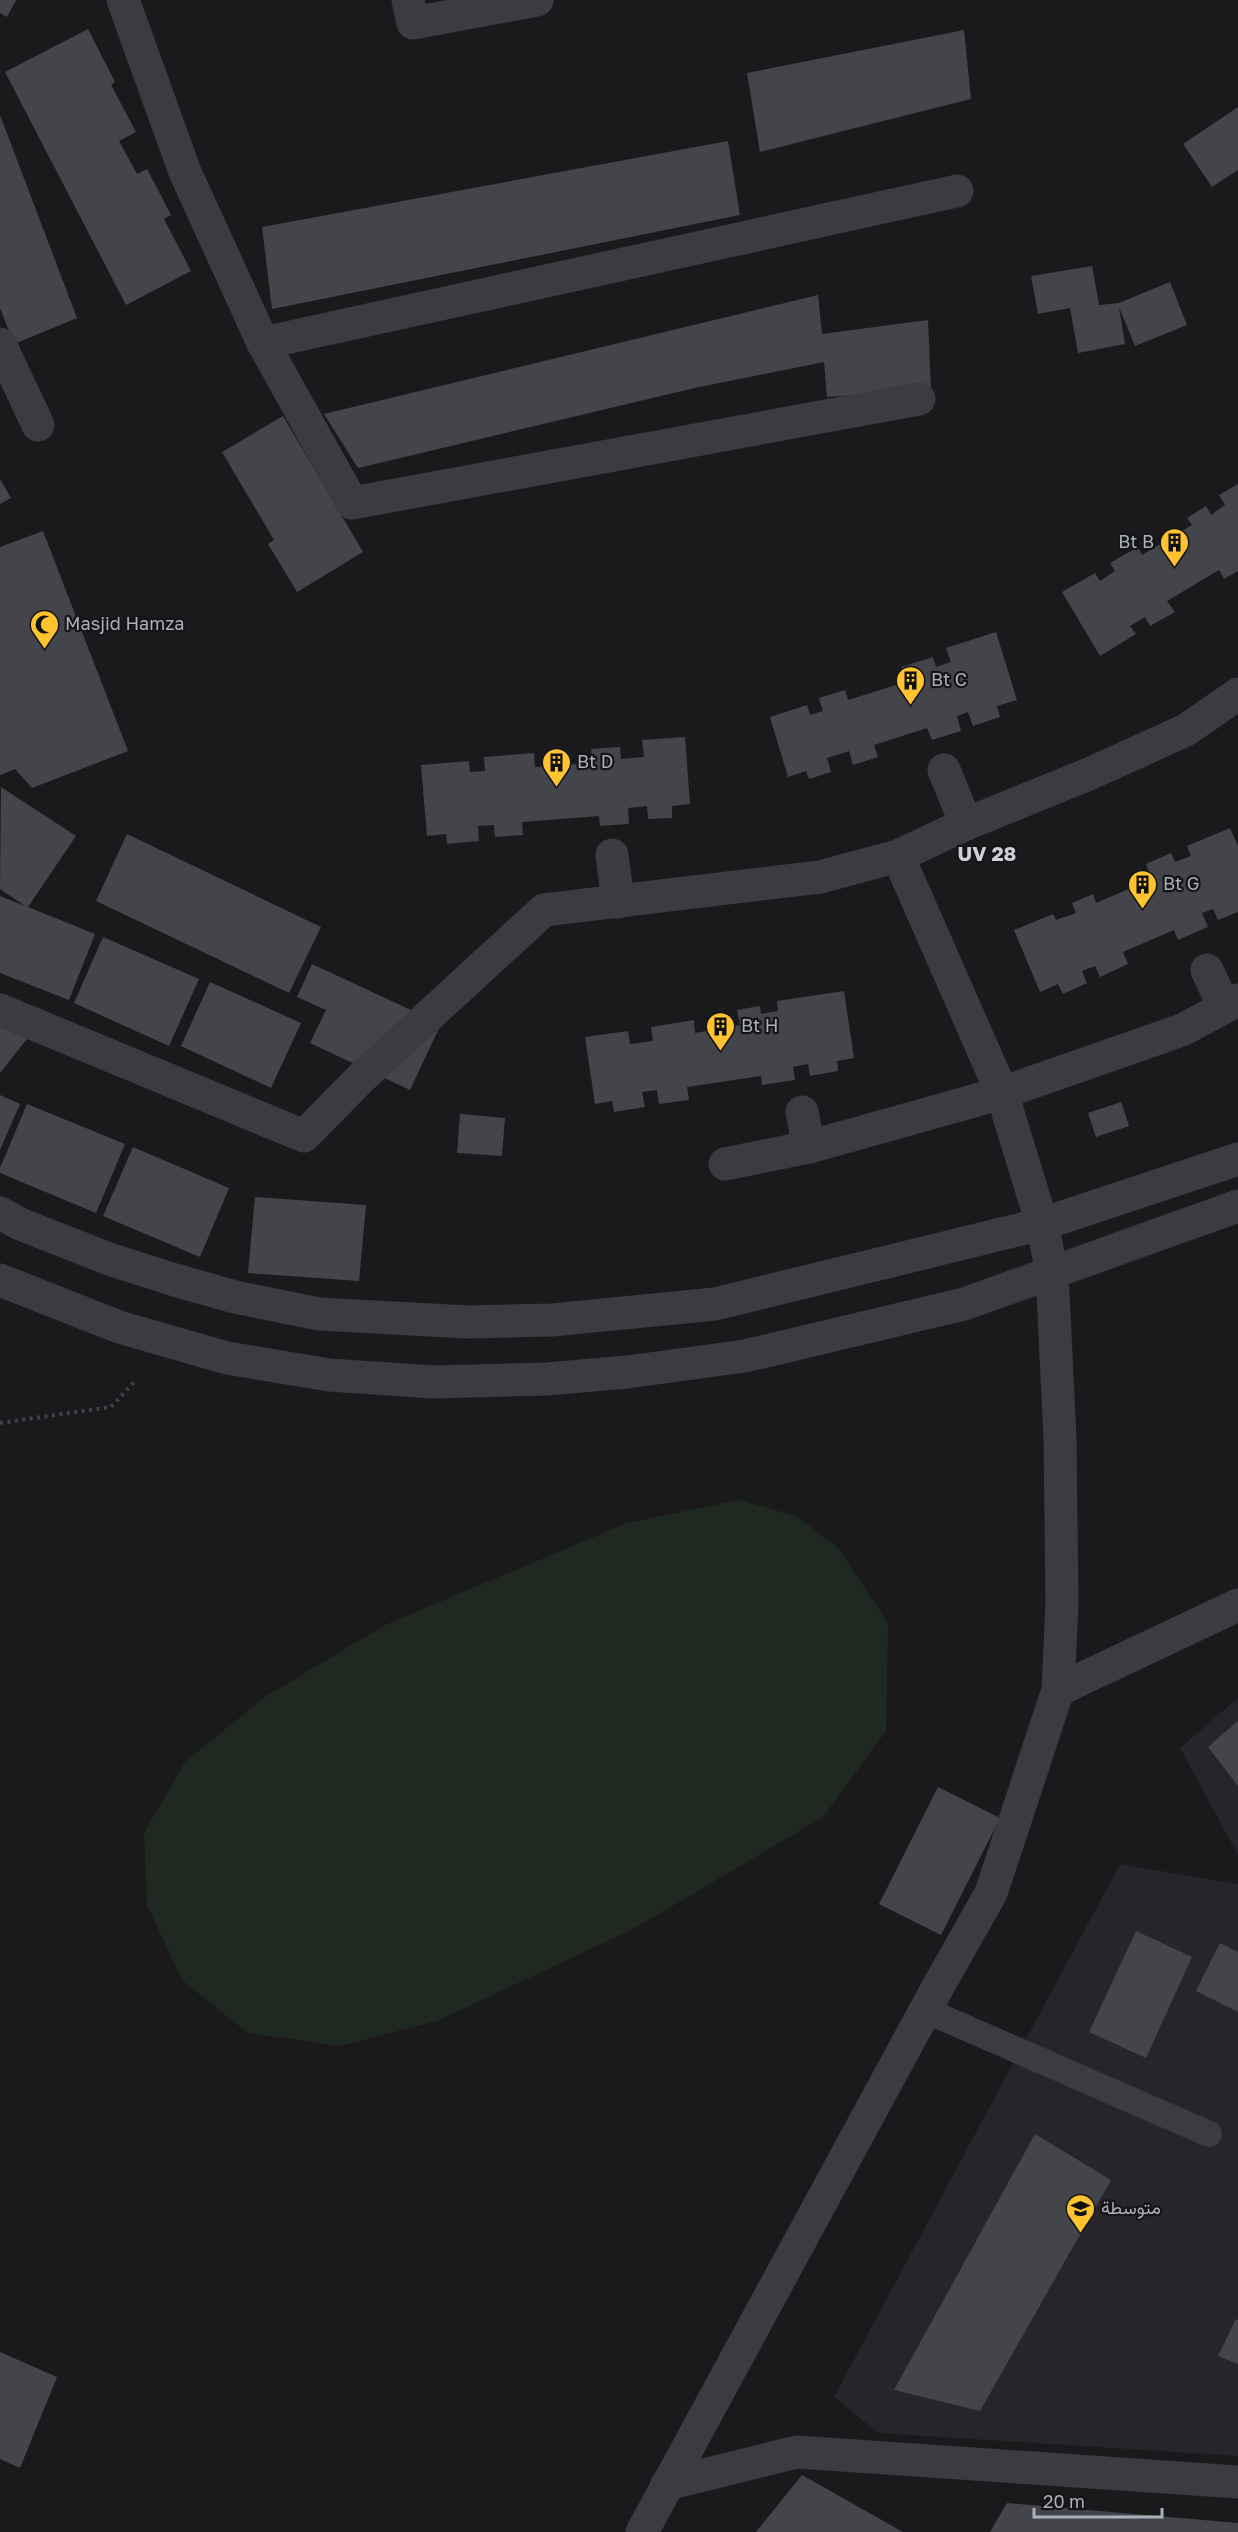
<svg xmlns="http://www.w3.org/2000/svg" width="1238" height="2532" font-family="'Golos Text',Vazirmatn,sans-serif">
<rect width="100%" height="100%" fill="#1a1a1d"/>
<!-- built -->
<g fill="#26262a">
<polygon points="1238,1698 1238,1855 1180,1748"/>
<polygon points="1120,1864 1238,1884 1238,2456 878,2433 834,2397"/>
</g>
<!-- green -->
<polygon fill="#1f2921" points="739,1500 796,1516 838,1548 888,1623 886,1731 823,1817 635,1928 437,2021 340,2046 248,2033 182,1980 147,1905 144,1833 185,1762 265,1697 385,1625 627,1523"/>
<!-- building -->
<g fill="#44454a">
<polygon points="0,0 16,0 7,17 0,13"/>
<polygon points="88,29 115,82 111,85 136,132 119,141 137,174 147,169 171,215 164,219 191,271 126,305 5,72"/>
<polygon points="964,30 971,99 760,152 747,73"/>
<polygon points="1238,107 1238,170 1212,187 1183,144"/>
<polygon points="0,115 77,318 14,344 0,308"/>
<polygon points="728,141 740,215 272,309 262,227"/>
<polygon points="1092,266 1099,305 1119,303 1170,282 1187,325 1135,346 1119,307 1125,344 1078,353 1070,308 1038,314 1031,276"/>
<polygon points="818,295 822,334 928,320 931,390 827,397 824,362 699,387 358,468 324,414"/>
<polygon points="283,416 363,552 297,592 268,544 274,540 222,452"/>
<polygon points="0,479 11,498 0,504"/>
<polygon points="1238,484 1238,571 1224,579 1219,570 1167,601 1175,612 1150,626 1145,617 1130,626 1136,634 1100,656 1062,592 1095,573 1100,581 1115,571 1110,563 1138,547 1142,555 1192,525 1187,518 1206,506 1211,515 1225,505 1219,495"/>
<polygon points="43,531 128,751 32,788 15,769 0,775 0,547"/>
<polygon points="996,632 1017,700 997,706 1000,717 973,726 968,712 957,716 961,731 932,740 927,728 874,745 878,757 853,765 849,751 827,758 831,772 809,779 806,771 788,777 770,717 807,705 810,715 823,711 819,698 845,690 848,700 906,682 901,667 933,657 936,667 951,662 946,648"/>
<polygon points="685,737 690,804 672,806 672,818 648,819 647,806 628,808 629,824 600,826 599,816 522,822 523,835 495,837 494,825 478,826 479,841 447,844 446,834 427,836 421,765 469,761 470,772 485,771 484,757 534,753 535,767 593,763 591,749 620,747 621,759 644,757 642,740"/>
<polygon points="1,787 76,836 28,907 95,934 69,1000 0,973 0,896 25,906 0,889"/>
<polygon points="1230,828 1238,846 1238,912 1218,920 1213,909 1202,913 1208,927 1178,940 1174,930 1123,952 1128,964 1100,977 1095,966 1082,971 1087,983 1063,994 1058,984 1040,992 1014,930 1053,914 1056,920 1076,913 1072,903 1093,894 1096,903 1152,879 1146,864 1171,853 1175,862 1191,856 1187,846"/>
<polygon points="127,834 321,927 289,993 96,901"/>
<polygon points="103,937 199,979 169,1046 74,1003"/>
<polygon points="312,964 441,1024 410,1090 310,1043 326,1010 297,997"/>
<polygon points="210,982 301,1023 271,1088 181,1046"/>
<polygon points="844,991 854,1058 837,1061 838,1071 810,1076 808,1064 793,1067 795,1080 762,1085 761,1076 687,1087 689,1100 659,1104 657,1090 642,1092 645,1107 614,1112 612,1101 595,1104 585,1037 628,1031 630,1044 653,1041 651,1027 694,1020 695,1033 740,1025 737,1010 760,1006 761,1014 778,1011 777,1001"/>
<polygon points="0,1003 34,1030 0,1073"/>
<polygon points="0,1095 20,1104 0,1150"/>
<polygon points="1121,1102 1129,1126 1096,1137 1088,1113"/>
<polygon points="27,1104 125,1144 96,1213 0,1173 0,1168"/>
<polygon points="460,1114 505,1118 502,1156 457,1153"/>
<polygon points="133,1147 229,1188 200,1257 103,1216"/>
<polygon points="255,1197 366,1205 359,1281 248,1273"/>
<polygon points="1238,1721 1238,1786 1208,1747"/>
<polygon points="938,1787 1000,1818 941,1935 879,1904"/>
<polygon points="1136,1931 1192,1957 1146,2058 1089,2032"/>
<polygon points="1220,1943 1238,1952 1238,2012 1196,1991"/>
<polygon points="1035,2134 1111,2180 980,2411 894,2390"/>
<polygon points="1236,2319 1238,2320 1238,2364 1218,2356"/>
<polygon points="0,2352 57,2377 20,2468 0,2459"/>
<polygon points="802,2475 903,2532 756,2532"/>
<polygon points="1007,2503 1238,2523 1238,2532 990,2532"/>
</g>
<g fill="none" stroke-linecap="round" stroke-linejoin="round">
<!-- path -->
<polyline stroke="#414349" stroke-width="4" stroke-dasharray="3 4.5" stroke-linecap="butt" points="0,1423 111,1407 136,1380"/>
<!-- lane -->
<polyline stroke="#3b3c42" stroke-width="26" points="925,2010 1209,2134"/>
<!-- street -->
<g stroke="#3b3c42" stroke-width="33">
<polyline points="123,0 185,172 263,343 352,503 919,399"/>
<polyline points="408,0 413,23 537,0"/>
<polyline points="263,343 957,191"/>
<polyline points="0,344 38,425"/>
<polyline points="944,770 966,824"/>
<polyline points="612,855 618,902"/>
<polyline points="1207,970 1224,1007"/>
<polyline points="0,1010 304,1136 362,1077 544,910 820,877 898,856"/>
<polyline points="802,1112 809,1147"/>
<polyline points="725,1164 809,1147 1002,1093 1182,1030 1238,1000"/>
<polyline points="0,1213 20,1224 112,1260 175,1280 235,1297 319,1314 468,1322 552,1320 715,1304 1042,1224 1238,1159"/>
<polyline points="0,1280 119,1327 227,1358 329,1375 434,1382 547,1379 627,1372 745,1356 964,1304 1238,1206"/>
<polyline points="1058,1690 1238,1605"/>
<polyline points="667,2484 797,2452 1238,2482"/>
<polyline points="642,2532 939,1985 991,1893 1058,1690 1062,1603 1060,1438 1052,1272 1042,1224 1002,1093 898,856 966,824 1089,774 1186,730 1238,694"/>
</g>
</g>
<!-- icons -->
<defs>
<symbol id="building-pin" viewBox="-11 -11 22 30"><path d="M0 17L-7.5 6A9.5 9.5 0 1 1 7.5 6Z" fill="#ffc330" stroke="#151518"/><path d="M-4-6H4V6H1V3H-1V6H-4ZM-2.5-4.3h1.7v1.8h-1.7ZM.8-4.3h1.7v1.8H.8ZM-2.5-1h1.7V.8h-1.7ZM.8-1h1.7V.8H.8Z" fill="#111"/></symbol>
<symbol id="mosque-pin" viewBox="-11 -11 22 30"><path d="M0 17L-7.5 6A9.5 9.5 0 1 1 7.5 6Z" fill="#ffc330" stroke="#151518"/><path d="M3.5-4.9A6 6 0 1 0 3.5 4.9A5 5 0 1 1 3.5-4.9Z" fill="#111"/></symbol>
<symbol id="school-pin" viewBox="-11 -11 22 30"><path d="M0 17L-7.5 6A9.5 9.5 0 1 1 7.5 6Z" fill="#ffc330" stroke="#151518"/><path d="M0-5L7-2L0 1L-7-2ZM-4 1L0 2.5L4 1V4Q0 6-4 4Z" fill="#111"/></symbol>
</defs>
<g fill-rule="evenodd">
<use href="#building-pin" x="1158" y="526" width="33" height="45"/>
<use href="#mosque-pin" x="28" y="608" width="33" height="45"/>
<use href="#building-pin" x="894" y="664" width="33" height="45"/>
<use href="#building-pin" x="540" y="746" width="33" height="45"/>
<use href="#building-pin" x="1126" y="868" width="33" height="45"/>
<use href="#building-pin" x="704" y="1010" width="33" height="45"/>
<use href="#school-pin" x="1064" y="2192" width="33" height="45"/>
</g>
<g text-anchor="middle" stroke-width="4.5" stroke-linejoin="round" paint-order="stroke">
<!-- poi labels -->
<g font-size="18" fill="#acb0bd" stroke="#151518" text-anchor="start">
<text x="1154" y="548" text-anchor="end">Bt B</text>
<text x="65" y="630">Masjid Hamza</text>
<text x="931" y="686">Bt C</text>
<text x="577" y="768">Bt D</text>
<text x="1163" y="890">Bt G</text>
<text x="741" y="1032">Bt H</text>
<text x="1101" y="2214">متوسطة</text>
</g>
<!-- neighbourhood labels -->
<g font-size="20" font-weight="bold" fill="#cdd0d9" stroke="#151518">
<text x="987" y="861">UV 28</text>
</g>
</g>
<!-- scale -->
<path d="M1034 2508v9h128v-9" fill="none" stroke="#acb0bd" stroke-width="3"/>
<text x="1043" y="2508" font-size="18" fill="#acb0bd" stroke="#151518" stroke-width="4.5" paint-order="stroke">20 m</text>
</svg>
